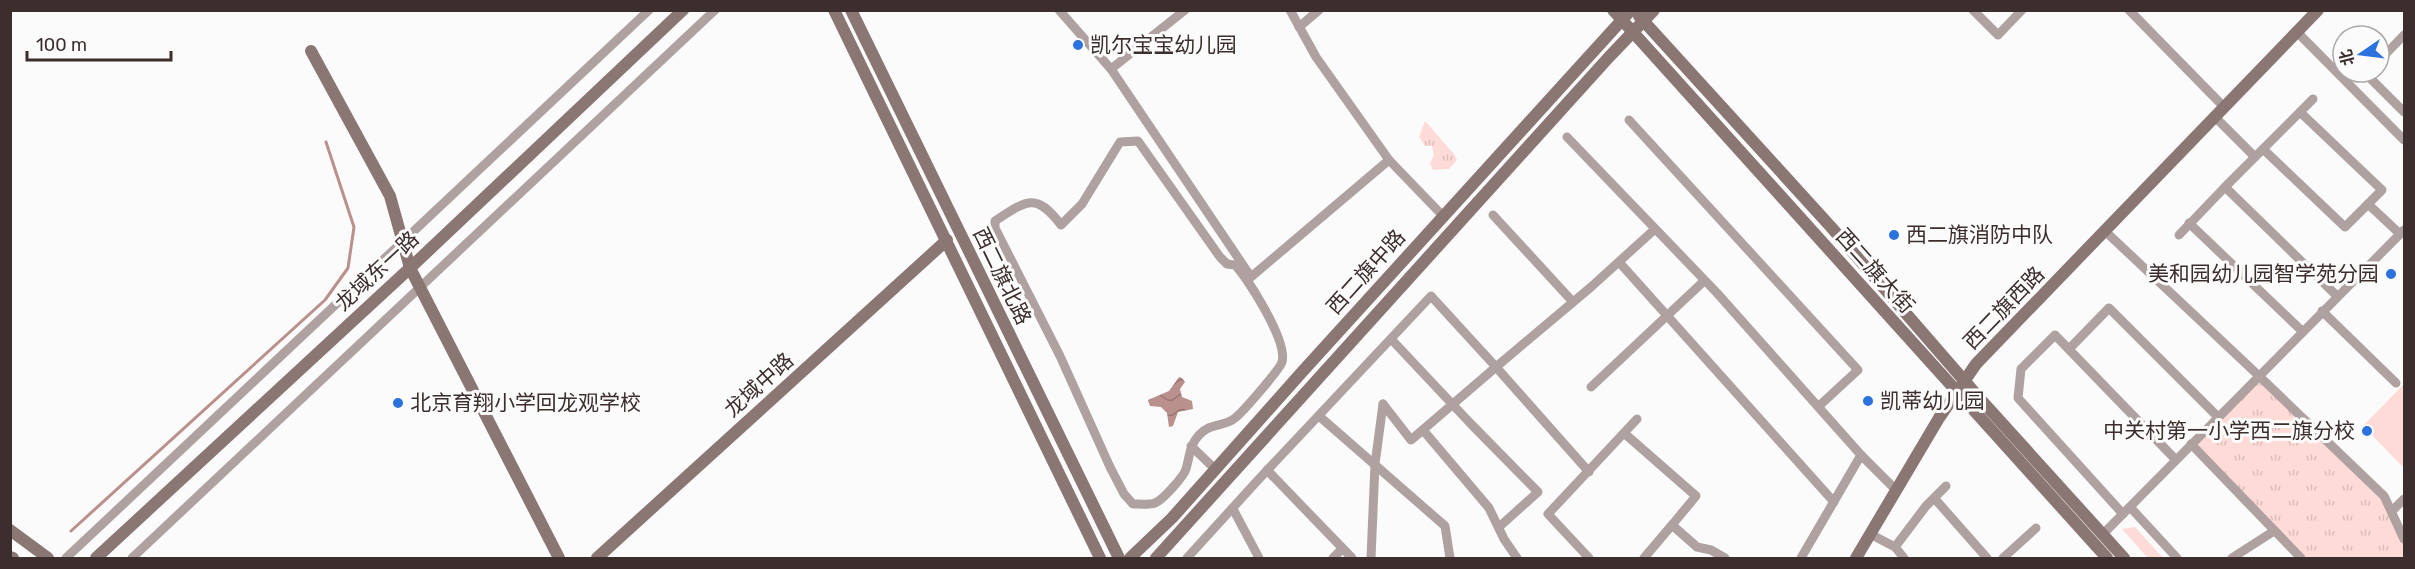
<svg xmlns="http://www.w3.org/2000/svg" width="2415" height="569" font-family="Rubik,'Noto Sans SC',sans-serif">
<defs>
<pattern id="park-tufts" width="24" height="20" patternUnits="userSpaceOnUse" patternTransform="scale(1.5)"><rect width="24" height="20" fill="#fedbd7"/><path d="M3 7l-1-3M5 7V3M7 7l1-3M15 17l-1-3M17 17v-4M19 17l1-3" fill="none" stroke="#dbbcb9"/></pattern>
<pattern id="water-waves" width="16" height="10" patternUnits="userSpaceOnUse" patternTransform="scale(1.5)"><rect width="16" height="10" fill="#ba908c"/><path d="M0 5q4-4 8 0t8 0" fill="none" stroke="#987673"/></pattern>
</defs>
<rect width="100%" height="100%" fill="#fbfbfb"/>
<!-- grass -->
<g fill="#fedbd7">
<polygon points="2404,384 2404,468 2363,426"/>
<polygon points="2134,527 2135,527 2163,558 2148,558 2122,529"/>
</g>
<!-- park -->
<g fill="url(#park-tufts)">
<polygon points="1425,121 1454,154 1457,160 1449,169 1433,170 1430,163 1434,155 1432,146 1425,146 1419,137"/>
<polygon points="2258,375 2384,496 2404,539 2404,558 2301,558 2191,444"/>
</g>
<!-- water -->
<polygon fill="url(#water-waves)" points="1179,377 1182,378 1185,382 1180,389 1182,397 1192,401 1193,409 1178,412 1173,426 1169,427 1167,413 1161,407 1150,406 1148,400 1169,391"/>
<g fill="none" stroke-linecap="round" stroke-linejoin="round">
<!-- stream -->
<polyline stroke="#ba908c" stroke-width="3" points="71,531 325,300 348,268 354,227 326,142"/>
<!-- street -->
<g stroke="#afa19f" stroke-width="9">
<polyline points="1059,10 1111,69 1251,277 1389,160"/>
<polyline points="1290,10 1316,57 1389,160 1443,216"/>
<polyline points="1973,10 1998,35 2022,10"/>
<polyline points="2129,10 2223,106"/>
<polyline points="1299,27 1319,10"/>
<polyline points="2297,32 2404,140"/>
<polyline points="2379,61 2404,35"/>
<polyline points="1111,69 1185,10"/>
<polyline points="2368,72 2366,74 2404,112"/>
<polyline points="2214,116 2255,157"/>
<polyline points="1629,120 1858,370 1819,406"/>
<polyline points="1567,137 1717,293 1861,455 1897,491"/>
<path d="M1138,141l82,116 7,7 8,1c14,15 53,77 47,97 -2,7 -39,50 -47,56 -10,9 -24,4 -36,17 -10,11 -9,21 -13,34 -2,7 -23,31 -31,34 -5,2 -16,1 -22,1l-9,-10 -14,-27 -50,-111 -65,-128v-7c32,-21 41,-29 66,4l21,-21 38,-62z"/>
<polyline points="2263,149 2345,227 2382,190 2300,112"/>
<polyline points="2225,187 2313,99"/>
<polyline points="2368,204 2400,234"/>
<polyline points="1493,215 1573,302"/>
<polyline points="2189,223 2302,331"/>
<polyline points="2106,232 2258,375 2384,496 2404,539"/>
<polyline points="2179,235 2225,187 2337,296"/>
<polyline points="1619,262 1834,502"/>
<polyline points="2322,311 2396,383"/>
<polyline points="1391,339 1471,424 1538,492 1499,527"/>
<polyline points="2069,349 2109,308 2218,417"/>
<polyline points="1591,387 1704,281"/>
<polyline points="1383,404 1411,440 1496,367 1589,472"/>
<polyline points="1319,416 1445,526 1450,558"/>
<polyline points="1423,430 1489,508 1504,539 1517,558"/>
<polyline points="1624,433 1696,496 1672,525 1697,547 1711,550 1725,558"/>
<polyline points="2191,444 2301,558"/>
<polyline points="1191,446 1215,469"/>
<polyline points="1267,470 1352,558"/>
<polyline points="1935,499 1987,558"/>
<polyline points="2130,507 2177,558"/>
<polyline points="1233,509 1259,558"/>
<polyline points="2392,511 2404,499"/>
<polyline points="2123,514 2018,398 2021,369 2055,335 2176,460"/>
<polyline points="1870,534 1895,547 1904,558"/>
<polyline points="2103,534 2404,230"/>
<polyline points="1895,547 1926,506 1946,486"/>
<polyline points="66,558 649,10"/>
<polyline points="132,558 715,10"/>
<polyline points="1187,558 1258,480 1431,296 1496,367 1591,287 1655,229"/>
<polyline points="1333,558 1342,549"/>
<polyline points="1371,558 1375,464 1383,404"/>
<polyline points="1589,558 1548,514 1637,419"/>
<polyline points="1644,558 1672,525"/>
<polyline points="1801,558 1861,455"/>
<polyline points="2003,558 2036,528"/>
<polyline points="2232,558 2274,531"/>
</g>
<!-- secondary -->
<g stroke="#8a7673" stroke-width="12">
<polyline points="834,10 1100,558"/>
<polyline points="851,10 1119,558"/>
<polyline points="1613,10 2107,558"/>
<polyline points="1639,16 1831,227 1981,400 2124,558"/>
<polyline points="311,51 390,196 410,268 559,558"/>
<polyline points="10,530 48,558"/>
<polyline points="10,557 13,558"/>
<polyline points="96,558 410,268 683,10"/>
<polyline points="597,558 947,240"/>
<polyline points="1130,558 1172,518 1302,372 1631,10"/>
<polyline points="1156,558 1609,57 1654,10"/>
<polyline points="1856,558 1939,418 1976,364 2318,10"/>
</g>
</g>
<!-- markers -->
<g fill="#2c72de" stroke="#fbfbfb" stroke-width="2">
<circle cx="1078" cy="45" r="6"/>
<circle cx="1894" cy="235" r="6"/>
<circle cx="2391" cy="274" r="6"/>
<circle cx="1868" cy="401" r="6"/>
<circle cx="398" cy="403" r="6"/>
<circle cx="2367" cy="431" r="6"/>
</g>
<g text-anchor="middle" stroke-width="6" stroke-linejoin="round" paint-order="stroke">
<!-- poi labels -->
<g font-size="21" fill="#3b2e2d" stroke="#fbfbfb" text-anchor="start">
<text x="1090" y="52">凯尔宝宝幼儿园</text>
<text x="1906" y="242">西二旗消防中队</text>
<text x="2379" y="281" text-anchor="end">美和园幼儿园智学苑分园</text>
<text x="1880" y="408">凯蒂幼儿园</text>
<text x="410" y="410">北京育翔小学回龙观学校</text>
<text x="2355" y="438" text-anchor="end">中关村第一小学西二旗分校</text>
</g>
<!-- street labels -->
<g font-size="21" fill="#3b2e2d" stroke="#fbfbfb">
<text transform="translate(377 271) rotate(-43)" y="7">龙域东一路</text>
<text transform="translate(1875 271) rotate(48)" y="7">西二旗大街</text>
<text transform="translate(1366 272) rotate(-48)" y="7">西二旗中路</text>
<text transform="translate(1002 276) rotate(64)" y="7">西二旗北路</text>
<text transform="translate(2004 308) rotate(-46)" y="7">西二旗西路</text>
<text transform="translate(759 385) rotate(-42)" y="7">龙域中路</text>
</g>
</g>
<!-- border -->
<rect width="2415" height="569" fill="none" stroke="#3b2e2d" stroke-width="24"/>
<!-- north arrow -->
<g transform="translate(2361 54) rotate(256)"><circle r="28" fill="#fbfbfb" stroke="#aea9a9" stroke-width="1.5"/>
<path d="M0-4.5L10 22L0 15L-10 22Z" fill="#2c72de"/>
<text y="-9" font-size="16" font-weight="bold" text-anchor="middle" fill="#3b2e2d">北</text>
</g>
<!-- scale -->
<path d="M27 51v9h144v-9" fill="none" stroke="#3b2e2d" stroke-width="3"/>
<text x="36" y="51" font-size="18" fill="#3b2e2d" stroke="#fbfbfb" stroke-width="4.5" paint-order="stroke">100 m</text>
</svg>
